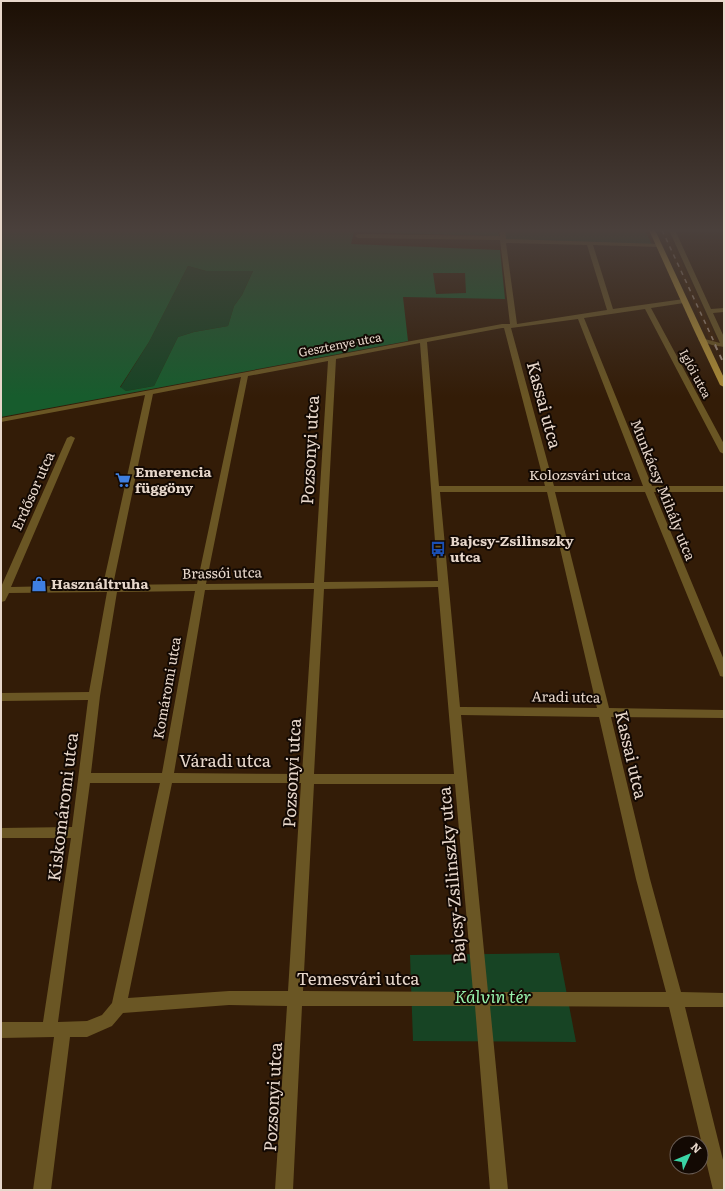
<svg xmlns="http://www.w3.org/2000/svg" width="725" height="1191" font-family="Literata,serif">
<rect width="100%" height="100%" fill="#331c07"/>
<!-- built -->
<polygon fill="#3b1f04" points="660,230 667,230 720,347 713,347"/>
<!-- green -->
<g fill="#174424">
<polygon points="502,230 645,230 652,245 504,241"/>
<polygon points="188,266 206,271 253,271 242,295 234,306 228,326 194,332 178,337 154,386 126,391 120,388 149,342"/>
<polygon points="559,953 576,1042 413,1041 410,955"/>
</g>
<!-- forest -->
<path fill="#175c2d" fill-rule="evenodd" d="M1,230h497l1,6 -145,-4 -3,12 149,6 5,49 -102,-2 5,44 -407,76zM188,266l18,5h47l-11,24 -8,11 -6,20 -34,6 -16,5 -24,49 -28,5 -6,-4 29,-45zM433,273h32l1,20 -30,1z"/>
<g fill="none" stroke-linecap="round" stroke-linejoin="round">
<!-- minor -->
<g fill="#6a5624" fill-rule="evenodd">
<path d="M499,230h6l1,9 155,5v2l-2,1 -66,-2 20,64 71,-10 3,2 -3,2 -33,5 73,136v10l-4,-2 -75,-143 -61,9 68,168h72v6h-70l70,168v17l-4,-1 -1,-3 -74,-181h-90l54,216 115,2v8l-113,-1 39,162 31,113 43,1v14h-39l39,157v26h-11l-44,-183 -179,-1 18,184h-18l-15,-184h-173l-9,184h-18l12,-184 -58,-1 -106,8 -11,13 -25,11h-17l-19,153h-18l21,-153 -53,1v-16h42l28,-184h-70v-10l71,-1 16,-127 -87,1v-8l88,-1 18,-100 -98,1 -4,8 -4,1v-15l66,-149 4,-2 4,2 -64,149 92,-2 42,-190 -144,27v-4l501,-94h8l-10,-84 -142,-2 -3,-2 3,-2 142,2zM506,243l81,2 20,65 -90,14zM578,319l65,167h-89l-43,-158zM502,328h2l41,158h-106l-12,-144zM420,343l18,238 -114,1 12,-223zM328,361l-14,222 -108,1 42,-208zM241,377l-44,207 -84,1 40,-191zM440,492h107l50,216 -137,-1zM438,587l16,187h-140l10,-185zM314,589l-12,185 -128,-1 31,-183zM195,591l-33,182h-71l9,-77 17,-104zM461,715l138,2 37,162 30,113h-178zM90,783h70l-48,220 -10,12 -15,6 -29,1zM172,783h129l-13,208h-59l-101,7zM314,784h141l18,208 -170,-1z"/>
<polygon points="669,230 675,230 711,309 724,308 724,312 713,313 724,337 724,347 712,345 698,340 701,338 720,343"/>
</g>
<!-- major -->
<polygon fill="#ab8b35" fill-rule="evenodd" points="649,230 655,230 724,378 724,387 720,385 694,330"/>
<!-- rail-far1 -->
<polyline stroke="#9b8878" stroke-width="1.5" stroke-dasharray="4.5 4.5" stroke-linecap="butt" points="662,230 716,346"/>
<!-- rail -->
<polyline stroke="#9b8878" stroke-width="2" stroke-dasharray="5.5 5.5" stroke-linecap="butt" points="715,345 724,364"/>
</g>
<!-- sky -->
<linearGradient id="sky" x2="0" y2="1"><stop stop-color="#1c0f04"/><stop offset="0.58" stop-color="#4a403c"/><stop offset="1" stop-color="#4a403c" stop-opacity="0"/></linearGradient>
<rect width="725" height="397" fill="url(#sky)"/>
<!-- icons -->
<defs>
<symbol id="supermarket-bare" viewBox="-9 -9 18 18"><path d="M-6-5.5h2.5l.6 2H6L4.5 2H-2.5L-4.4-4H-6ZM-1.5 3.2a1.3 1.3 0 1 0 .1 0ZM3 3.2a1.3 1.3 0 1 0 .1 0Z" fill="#3f7fe0" stroke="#130903" stroke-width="2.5" paint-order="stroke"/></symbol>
<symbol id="bus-bare" viewBox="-9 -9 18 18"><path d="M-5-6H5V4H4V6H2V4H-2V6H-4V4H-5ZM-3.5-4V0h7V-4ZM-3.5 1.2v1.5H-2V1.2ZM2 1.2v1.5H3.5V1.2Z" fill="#1a4fb4" stroke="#130903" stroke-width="2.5" paint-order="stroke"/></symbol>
<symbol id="shop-bare" viewBox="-9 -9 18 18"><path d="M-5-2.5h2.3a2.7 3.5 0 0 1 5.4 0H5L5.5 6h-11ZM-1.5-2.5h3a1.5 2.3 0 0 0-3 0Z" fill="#3f7fe0" stroke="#130903" stroke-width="2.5" paint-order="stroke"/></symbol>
</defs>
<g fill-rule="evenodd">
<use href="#supermarket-bare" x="112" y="469" width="22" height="22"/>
<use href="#bus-bare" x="427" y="538" width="22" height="22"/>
<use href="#shop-bare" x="28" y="573" width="22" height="22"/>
</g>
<g text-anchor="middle" stroke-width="4" stroke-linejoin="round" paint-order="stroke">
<!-- far-street labels -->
<g font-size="12" fill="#e7d7cb" stroke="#130903">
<text transform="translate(340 345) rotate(-11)" y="4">Gesztenye utca</text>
<text transform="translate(695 374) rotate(62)" y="4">Iglói utca</text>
</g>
<!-- poi labels -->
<g font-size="14" font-weight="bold" fill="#e7d7cb" stroke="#130903" text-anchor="start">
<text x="135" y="477">Emerencia<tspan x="135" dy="16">függöny</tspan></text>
<text x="450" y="546">Bajcsy-Zsilinszky<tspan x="450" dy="16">utca</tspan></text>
<text x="51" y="589">Használtruha</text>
</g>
<!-- street labels -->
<g font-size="14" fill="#e7d7cb" stroke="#130903">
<text x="580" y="480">Kolozsvári utca</text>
<text transform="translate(663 490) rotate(68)" y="5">Munkácsy Mihály utca</text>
<text transform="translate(33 491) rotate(-66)" y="5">Erdősor utca</text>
<text transform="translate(222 573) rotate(-1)" y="5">Brassói utca</text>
<text transform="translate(167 688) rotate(-80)" y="5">Komáromi utca</text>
<text transform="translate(566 697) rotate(1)" y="5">Aradi utca</text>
</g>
<!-- near-street labels -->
<g font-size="17" fill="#e7d7cb" stroke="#130903">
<text transform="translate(544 405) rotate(75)" y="6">Kassai utca</text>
<text transform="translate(310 450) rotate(-87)" y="6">Pozsonyi utca</text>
<text transform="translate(631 755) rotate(77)" y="6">Kassai utca</text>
<text x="225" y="767">Váradi utca</text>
<text transform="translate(292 773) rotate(-87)" y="6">Pozsonyi utca</text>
<text transform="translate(63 807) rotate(-83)" y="6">Kiskomáromi utca</text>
<text transform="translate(452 875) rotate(-95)" y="6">Bajcsy-Zsilinszky utca</text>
<text x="358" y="985">Temesvári utca</text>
<text transform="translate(273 1097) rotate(-87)" y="6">Pozsonyi utca</text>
</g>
<!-- near-park labels -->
<g font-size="17" font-style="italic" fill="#97f2ab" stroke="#130903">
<text x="493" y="1003">Kálvin tér</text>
</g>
</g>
<!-- border -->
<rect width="725" height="1191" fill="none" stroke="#e7d7cb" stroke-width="4"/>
<!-- north arrow -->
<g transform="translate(689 1155) rotate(46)"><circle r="19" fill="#130903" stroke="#685b53"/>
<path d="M0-3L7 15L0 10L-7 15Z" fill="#3ad4a5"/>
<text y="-6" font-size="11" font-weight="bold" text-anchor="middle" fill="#e7d7cb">N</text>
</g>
</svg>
